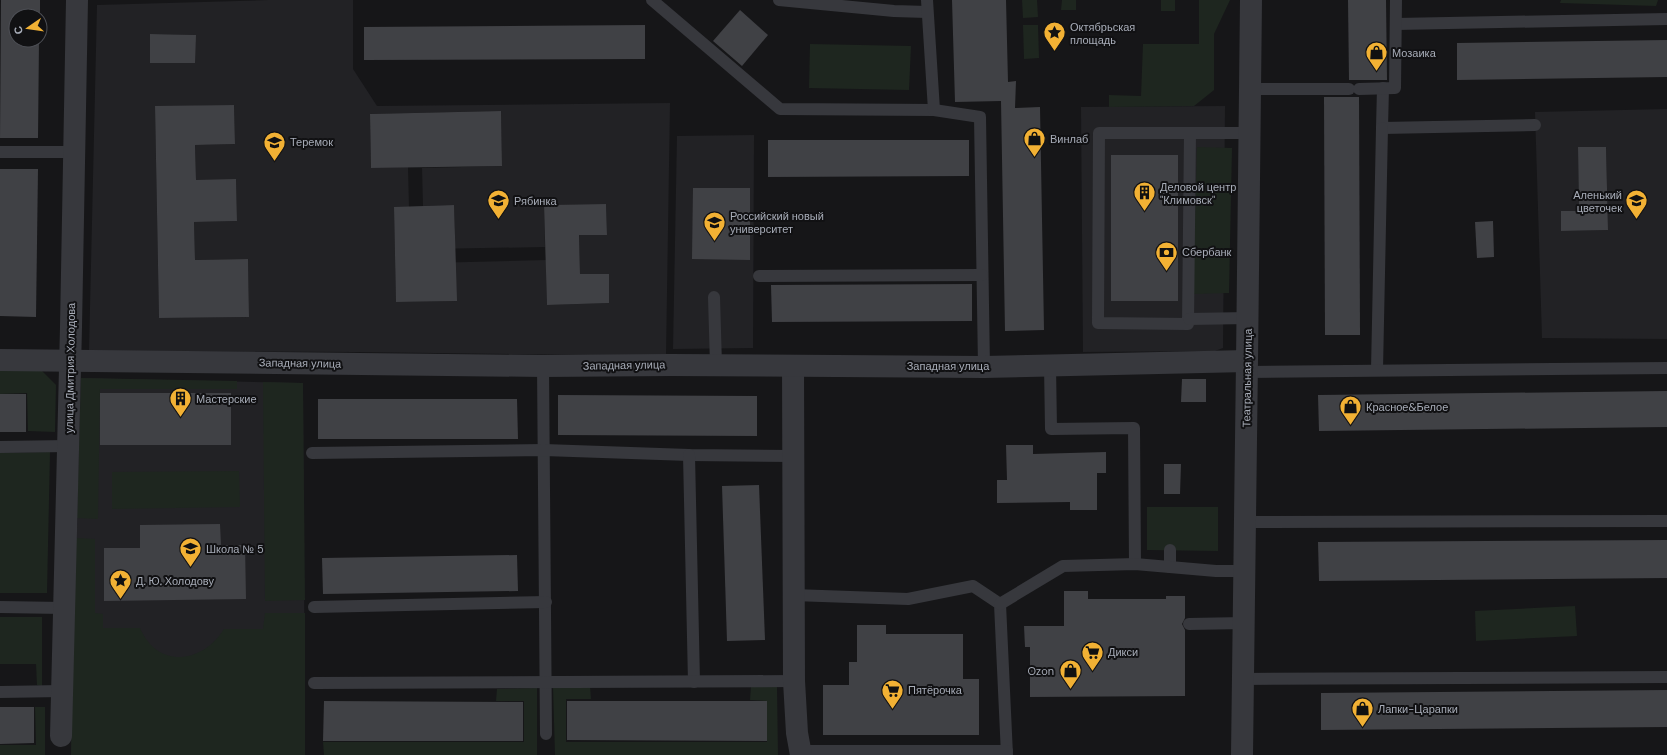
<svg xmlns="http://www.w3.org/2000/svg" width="1667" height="755" font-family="'DM Sans',sans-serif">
<rect width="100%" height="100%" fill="#161618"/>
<!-- built -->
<g fill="#222225" fill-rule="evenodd">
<path d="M269,0h84v69l24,37 293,-3 -4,253 -310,-4 -267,-1 8,-346zM150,34l45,1v28h-45zM234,105l1,39 -40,1 1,35h40l1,41 -43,1 1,38 53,-1 1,58 -90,1 -4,-211zM501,111l1,55 -80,2 1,38 31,-1 1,29 -26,15 116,-2 -1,-42 62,-1 1,30 -28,1 1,39h29v29l-62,2 -1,-45 -117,3 28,38 -61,1 -2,-95h15l-1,-40 -37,1 -1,-54z"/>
<polygon points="1225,106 1223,348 1215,351 1083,352 1081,107"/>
<path d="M1667,109v230l-125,-1 -7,-226zM1606,147l2,83 -46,1 -1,-19 18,-1 -1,-63z"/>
<polygon points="754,135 753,348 673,349 677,136"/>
<polygon points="81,378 303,383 305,755 71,755"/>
</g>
<!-- green -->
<g fill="#1e261f">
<polygon points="1022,0 1037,0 1038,17 1023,18"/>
<polygon points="1062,0 1076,0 1076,10 1061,10"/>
<rect x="1161" y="0" width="14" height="11"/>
<polygon points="1199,0 1230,0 1214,34 1214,90 1194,106 1109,107 1109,95 1141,96 1143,44 1199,44"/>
<polygon points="1561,0 1658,0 1656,6 1560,3"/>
<polygon points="1023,25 1038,25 1039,58 1024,59"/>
<polygon points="810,44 911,46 909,90 809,88"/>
<polygon points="1197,147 1232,148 1229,293 1193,294"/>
<polygon points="0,369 40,369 56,385 55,432 28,431 27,393 0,394"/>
<polygon points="81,378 237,381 237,389 100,389 98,519 77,518"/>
<polygon points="263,382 303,383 305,600 265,601"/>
<polygon points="50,452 47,593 0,593 0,453"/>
<polygon points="239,471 240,507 112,509 112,472"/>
<polygon points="1147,507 1218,507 1218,551 1147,550"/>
<path d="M76,538l19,1v74l8,1v14h37c18,42 63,35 84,1h39l2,-16h40v142h-234z"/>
<polygon points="1575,606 1577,636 1476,641 1475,611"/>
<polygon points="0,617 42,617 42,686 37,685 36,664 0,664"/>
<polygon points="590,686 591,699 566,699 566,742 767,742 767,701 750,700 751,686 777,686 778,755 555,755 553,687"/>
<polygon points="537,688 537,755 324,755 323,742 524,742 524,701 496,701 497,689"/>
<polygon points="35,707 45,707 45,755 0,755 0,745 36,745"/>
</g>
<!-- building -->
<g fill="#404145">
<polygon points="1,0 40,0 40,16 16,16 16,40 39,40 38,138 0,138"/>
<polygon points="952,0 1006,0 1008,82 1016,81 1015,108 1040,107 1044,330 1005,331 1001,101 955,102"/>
<polygon points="1348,0 1386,0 1387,80 1349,80"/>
<polygon points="740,10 768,35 742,66 713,41"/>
<polygon points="645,25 645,59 364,60 364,27"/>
<polygon points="150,34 196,35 195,63 150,63"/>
<polygon points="1667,40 1667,77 1457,80 1457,43"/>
<polygon points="1324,97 1359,97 1360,335 1325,335"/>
<polygon points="234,105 235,144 195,145 196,180 236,179 237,221 194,222 195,260 248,259 249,317 159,318 155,106"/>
<polygon points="501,111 502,166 371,168 370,114"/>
<polygon points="768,140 969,140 969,176 768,177"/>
<polygon points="1578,147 1606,147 1608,230 1561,231 1561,211 1579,211"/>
<rect x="1111" y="155" width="67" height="146"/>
<polygon points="0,169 38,169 36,317 0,316"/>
<polygon points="693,188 750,188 750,260 692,259"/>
<polygon points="606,204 607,235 579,235 580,274 609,274 609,303 547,305 544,205"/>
<polygon points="454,205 457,301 396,302 394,207"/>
<polygon points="1493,221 1494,257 1477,258 1475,222"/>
<polygon points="972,284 972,321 772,322 771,285"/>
<polygon points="1182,379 1206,379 1206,402 1181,402"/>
<polygon points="1667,391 1667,427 1319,431 1318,395"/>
<rect x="100" y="393" width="131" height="52"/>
<rect x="0" y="394" width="26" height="38"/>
<polygon points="558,395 757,396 757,436 558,435"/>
<polygon points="318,399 517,399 518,439 318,439"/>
<polygon points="1006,445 1033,445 1033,454 1106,452 1106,473 1097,473 1097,510 1070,510 1070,502 997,503 997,480 1007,480"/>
<polygon points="1164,464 1181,464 1180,494 1164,494"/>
<polygon points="759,485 765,640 727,641 722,486"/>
<polygon points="220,524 221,545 245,545 246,599 104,601 104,548 140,548 140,525"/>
<polygon points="1667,540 1667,578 1319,581 1318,542"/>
<polygon points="517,555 518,591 323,594 322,558"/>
<polygon points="1064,591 1088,591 1088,599 1166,599 1166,596 1185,596 1185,618 1182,624 1185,630 1185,696 1030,697 1030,647 1025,647 1024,626 1064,626"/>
<polygon points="857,625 886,625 886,634 963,634 963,679 979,679 979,735 823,735 823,685 849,685 849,662 857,662"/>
<polygon points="1667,690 1667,727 1321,730 1321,693"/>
<polygon points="324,701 523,702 523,741 323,741"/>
<polygon points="567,701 767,701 767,741 567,740"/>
<polygon points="0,707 34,707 34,743 0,744"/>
</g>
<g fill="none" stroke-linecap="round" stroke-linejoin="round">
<!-- service -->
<g stroke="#37383d" stroke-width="12">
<polyline points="652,0 780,109 934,110"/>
<polyline points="779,0 894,11 927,12"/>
<polyline points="927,0 934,110 980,117 984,367"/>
<polyline points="1396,24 1667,19"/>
<polyline points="1383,88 1382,128 1535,125"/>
<polyline points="1250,89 1349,89"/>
<polyline points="1359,89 1395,88 1396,0"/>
<polyline points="1190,133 1188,324 1098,323 1099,133 1250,133"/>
<polyline points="0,152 74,152"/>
<polyline points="759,276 982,275"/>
<polyline points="714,297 716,365"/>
<polyline points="1189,319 1248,318"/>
<polyline points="1050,365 1051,429 1134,428 1135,564"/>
<polyline points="543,366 546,734"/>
<polyline points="1377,370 1382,128"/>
<polyline points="1247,372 1667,368"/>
<polyline points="0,447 68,446"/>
<polyline points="312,453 544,450 689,455 793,456"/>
<polyline points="689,455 694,682"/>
<polyline points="1245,522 1667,521"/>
<polyline points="1170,567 1170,550"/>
<polyline points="793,595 908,599 973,586 1000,604 1007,755"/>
<polyline points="1000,604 1063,566 1135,564 1216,571 1245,571"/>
<polyline points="0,607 63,608"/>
<polyline points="314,607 546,602"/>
<polyline points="1189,624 1244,623"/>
<polyline points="1243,679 1667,677"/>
<polyline points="314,683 794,681"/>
<polyline points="0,692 62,691"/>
<polyline points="799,751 1007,751"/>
</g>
<!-- minor -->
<g stroke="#37383d" stroke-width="22">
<polyline points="793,366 794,681 797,733 801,755"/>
<polyline points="61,736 71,327 77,0"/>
<polyline points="1242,755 1247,361"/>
</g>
<!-- tertiary -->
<polyline stroke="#37383d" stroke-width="22" points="0,360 543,366 671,365 984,367 1247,361 1251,0"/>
</g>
<!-- icons -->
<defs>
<symbol id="sight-pin" viewBox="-11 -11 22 30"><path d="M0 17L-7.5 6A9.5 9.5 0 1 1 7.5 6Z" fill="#f2b134" stroke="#111113"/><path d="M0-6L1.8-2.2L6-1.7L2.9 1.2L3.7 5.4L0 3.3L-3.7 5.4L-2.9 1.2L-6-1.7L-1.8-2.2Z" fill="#111"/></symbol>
<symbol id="shop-pin" viewBox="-11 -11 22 30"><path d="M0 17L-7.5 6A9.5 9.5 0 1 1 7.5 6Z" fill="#f2b134" stroke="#111113"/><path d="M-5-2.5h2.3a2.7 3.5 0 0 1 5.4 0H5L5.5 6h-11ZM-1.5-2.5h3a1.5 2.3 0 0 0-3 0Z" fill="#111"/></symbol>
<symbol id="school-pin" viewBox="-11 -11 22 30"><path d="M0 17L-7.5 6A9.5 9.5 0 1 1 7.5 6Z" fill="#f2b134" stroke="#111113"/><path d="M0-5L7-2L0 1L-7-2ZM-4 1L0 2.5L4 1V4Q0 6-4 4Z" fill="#111"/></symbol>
<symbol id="building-pin" viewBox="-11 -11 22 30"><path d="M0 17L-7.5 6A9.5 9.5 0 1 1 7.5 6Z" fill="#f2b134" stroke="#111113"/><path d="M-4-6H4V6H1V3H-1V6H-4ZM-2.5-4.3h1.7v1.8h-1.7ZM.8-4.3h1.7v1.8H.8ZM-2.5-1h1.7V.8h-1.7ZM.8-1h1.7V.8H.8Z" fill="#111"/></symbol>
<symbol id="university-pin" viewBox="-11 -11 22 30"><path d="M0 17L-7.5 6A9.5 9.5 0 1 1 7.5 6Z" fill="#f2b134" stroke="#111113"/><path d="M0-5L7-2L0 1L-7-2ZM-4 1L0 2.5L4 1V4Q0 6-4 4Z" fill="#111"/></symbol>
<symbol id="bank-pin" viewBox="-11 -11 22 30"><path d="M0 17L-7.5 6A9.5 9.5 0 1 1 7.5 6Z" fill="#f2b134" stroke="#111113"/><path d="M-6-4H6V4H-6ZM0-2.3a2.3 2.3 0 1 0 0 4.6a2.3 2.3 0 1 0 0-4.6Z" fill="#111"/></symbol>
<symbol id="supermarket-pin" viewBox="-11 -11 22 30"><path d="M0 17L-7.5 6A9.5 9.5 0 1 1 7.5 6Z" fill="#f2b134" stroke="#111113"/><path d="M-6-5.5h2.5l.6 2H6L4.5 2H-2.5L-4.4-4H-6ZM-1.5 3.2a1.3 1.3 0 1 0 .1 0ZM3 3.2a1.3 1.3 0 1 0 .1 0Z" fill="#111"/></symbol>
</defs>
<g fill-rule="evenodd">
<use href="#sight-pin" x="1042" y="20" width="25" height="34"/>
<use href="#shop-pin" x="1364" y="40" width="25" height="34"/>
<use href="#shop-pin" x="1022" y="126" width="25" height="34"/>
<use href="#school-pin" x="262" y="130" width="25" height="34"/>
<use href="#building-pin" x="1132" y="180" width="25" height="34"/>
<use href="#school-pin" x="486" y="188" width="25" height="34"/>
<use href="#school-pin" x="1624" y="188" width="25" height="34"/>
<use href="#university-pin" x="702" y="210" width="25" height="34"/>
<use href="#bank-pin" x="1154" y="240" width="25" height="34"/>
<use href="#building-pin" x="168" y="386" width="25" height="34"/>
<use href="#shop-pin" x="1338" y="394" width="25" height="34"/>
<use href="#school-pin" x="178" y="536" width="25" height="34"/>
<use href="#sight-pin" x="108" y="568" width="25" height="34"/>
<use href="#supermarket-pin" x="1080" y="640" width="25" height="34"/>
<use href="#shop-pin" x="1058" y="658" width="25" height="34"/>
<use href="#supermarket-pin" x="880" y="678" width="25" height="34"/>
<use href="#shop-pin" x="1350" y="696" width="25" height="34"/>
</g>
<g text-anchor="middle" stroke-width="4" stroke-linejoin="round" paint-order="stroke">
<!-- poi labels -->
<g font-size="11" fill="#a8adb8" stroke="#111113" text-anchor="start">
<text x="1070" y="31">Октябрьская<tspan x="1070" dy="13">площадь</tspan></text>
<text x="1392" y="57">Мозаика</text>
<text x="1050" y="143">Винлаб</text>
<text x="290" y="146">Теремок</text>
<text x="1160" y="191">Деловой центр<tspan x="1160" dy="13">"Климовск"</tspan></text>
<text x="1622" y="199" text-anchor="end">Аленький<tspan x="1622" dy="13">цветочек</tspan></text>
<text x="514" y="205">Рябинка</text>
<text x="730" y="220">Российский новый<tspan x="730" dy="13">университет</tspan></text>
<text x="1182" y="256">Сбербанк</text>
<text x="196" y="403">Мастерские</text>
<text x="1366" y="411">Красное&amp;Белое</text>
<text x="206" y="553">Школа № 5</text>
<text x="136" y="585">Д. Ю. Холодову</text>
<text x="1108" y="656">Дикси</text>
<text x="1054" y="675" text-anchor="end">Ozon</text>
<text x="908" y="694">Пятёрочка</text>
<text x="1378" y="713">Лапки-Царапки</text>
</g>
<!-- street labels -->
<g font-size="11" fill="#a8adb8" stroke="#111113">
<text transform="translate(300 363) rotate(1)" y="4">Западная улица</text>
<text transform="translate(624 365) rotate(-1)" y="4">Западная улица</text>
<text x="948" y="370">Западная улица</text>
<text transform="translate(70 368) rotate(-89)" y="4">улица Дмитрия Холодова</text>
<text transform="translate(1247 378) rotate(-89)" y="4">Театральная улица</text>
</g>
</g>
<!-- north arrow -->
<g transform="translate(28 28) rotate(257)"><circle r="19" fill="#111113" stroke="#4d4f55"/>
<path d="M0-3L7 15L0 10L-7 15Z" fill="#f2b134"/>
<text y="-6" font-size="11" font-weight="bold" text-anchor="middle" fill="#a8adb8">С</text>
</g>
</svg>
